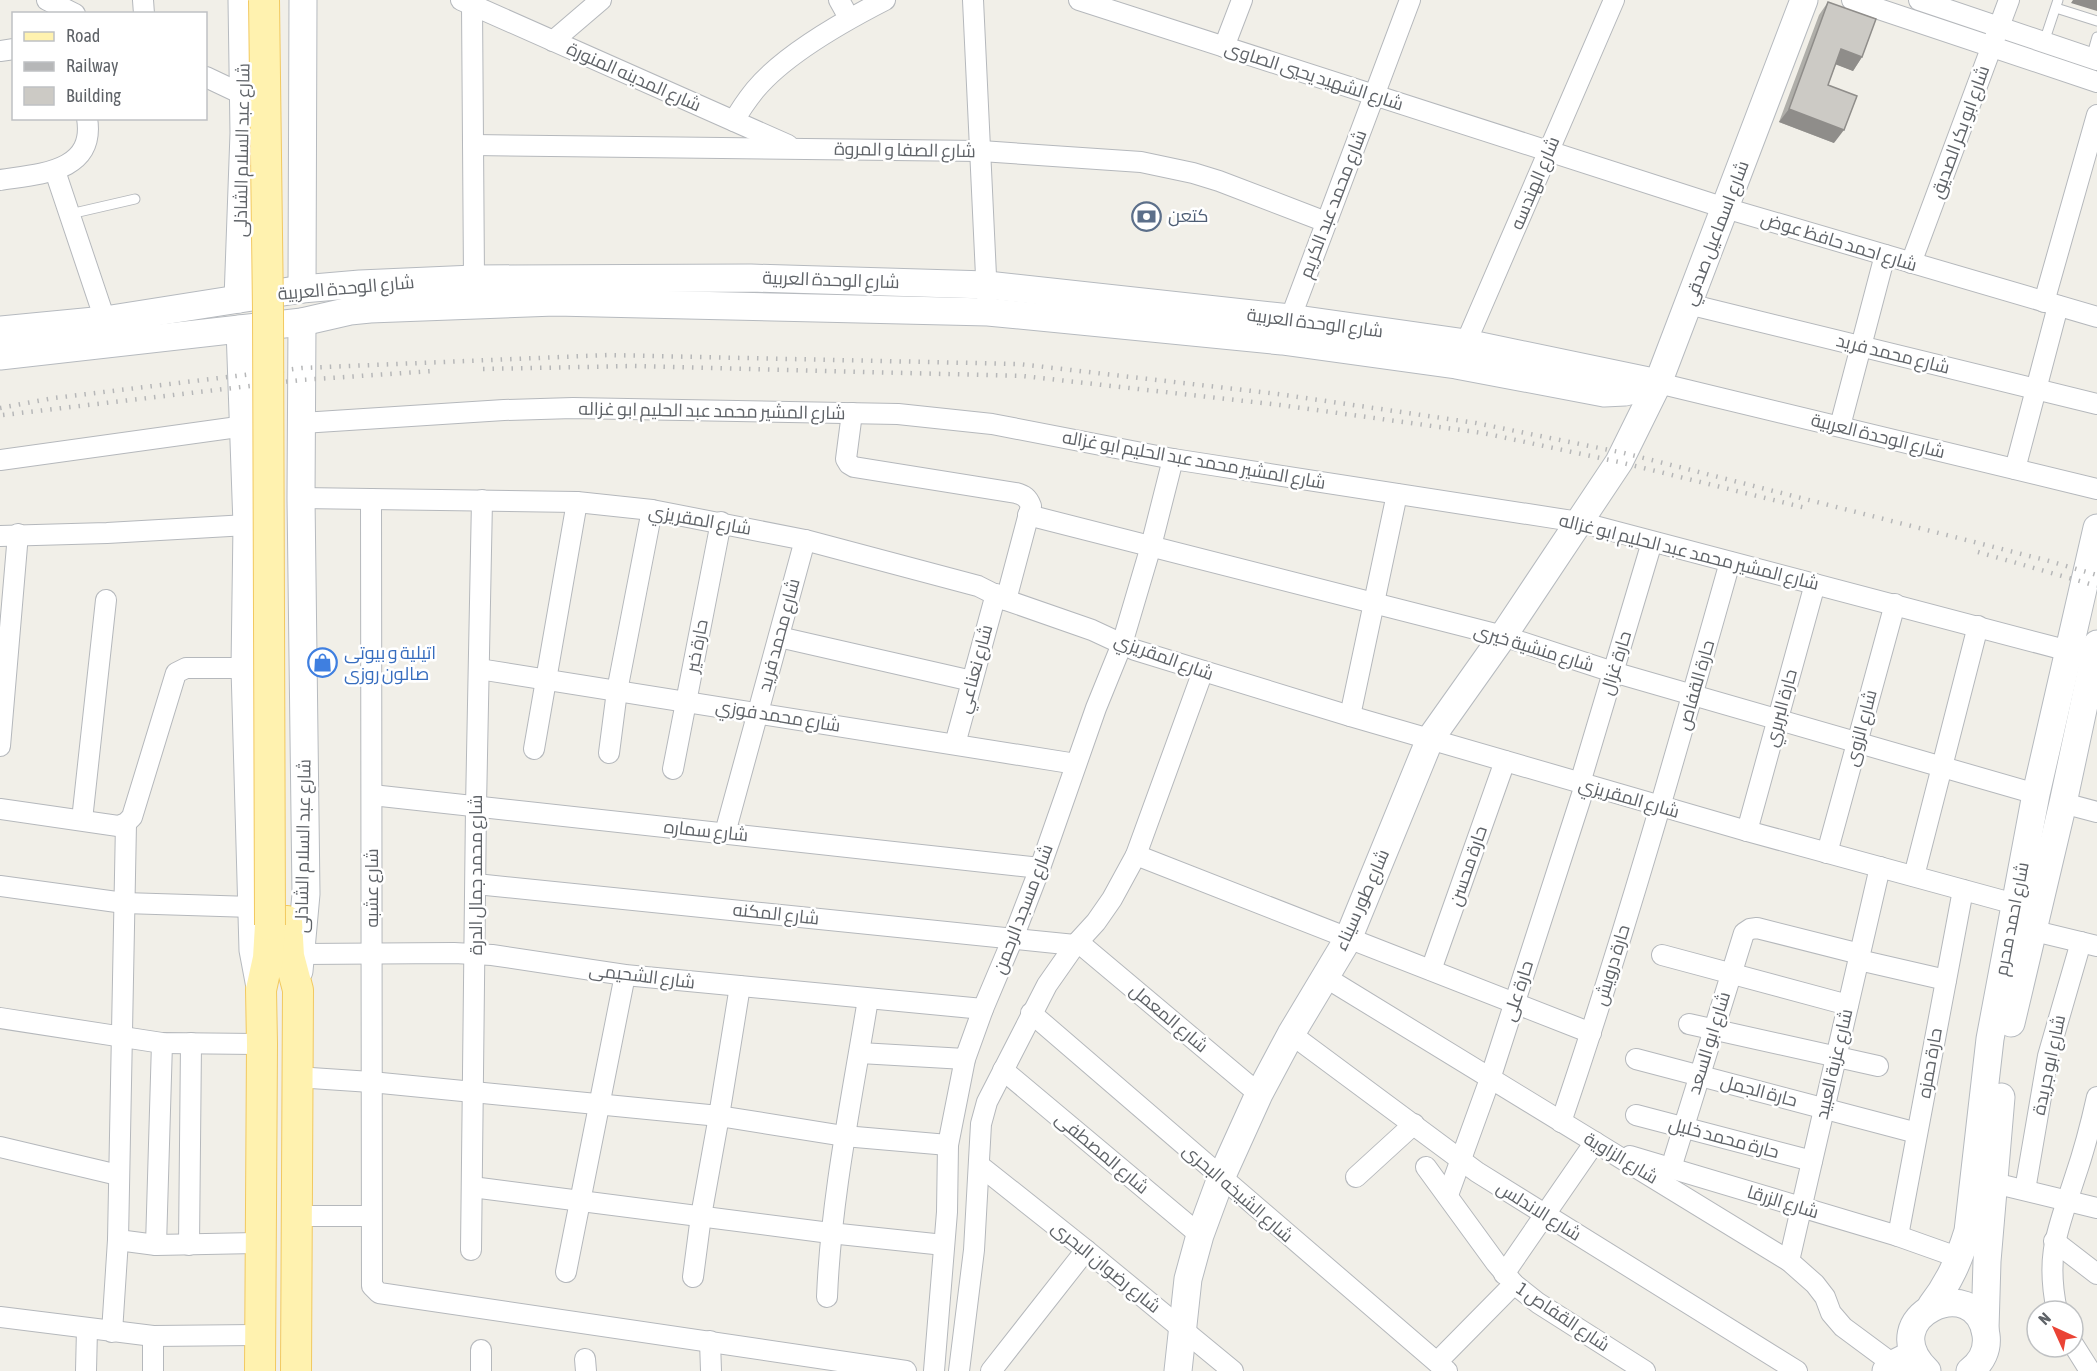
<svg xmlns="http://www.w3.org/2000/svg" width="2097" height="1371" font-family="'Asap Condensed',Cairo,sans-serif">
<rect width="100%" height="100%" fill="#f1efe8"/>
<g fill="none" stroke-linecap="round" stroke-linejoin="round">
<defs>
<g id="lane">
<polyline points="2056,8 2097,21"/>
<polyline points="2044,42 2058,0"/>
<polyline points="2091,58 2097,37"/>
<polyline points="70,214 135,199"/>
</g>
<g id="street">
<polyline points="47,0 75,14"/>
<polyline points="143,0 144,14"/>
<polyline points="461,0 788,145"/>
<polyline points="839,0 849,18"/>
<polyline points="973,0 987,297"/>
<polyline points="1079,0 1725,208 2097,317"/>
<polyline points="1852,0 2097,82"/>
<polyline points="1919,0 2097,60"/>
<polyline points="472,5 474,279"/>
<polyline points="553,41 601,0"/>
<polyline points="1224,47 1242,0"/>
<polyline points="0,51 14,49"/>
<polyline points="206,77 244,95"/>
<path d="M734,121c6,-11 13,-21 21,-31 29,-35 89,-69 130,-90"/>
<polyline points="473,145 981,151 1141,162 1193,173 1219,181 1326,222"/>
<polyline points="55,171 105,320"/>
<path d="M0,180c38,-6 96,-7 87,-62"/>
<polyline points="1911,263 2009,0"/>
<polyline points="2044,302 2097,115"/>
<polyline points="1688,304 2097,404"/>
<polyline points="1286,330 1410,0"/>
<polyline points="1461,354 1614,0"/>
<polyline points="1658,383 2097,489"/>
<path d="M852,413l-6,46 3,5 5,3 162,26c8,2 12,5 15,13l-25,94"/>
<polyline points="302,423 504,410 573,408 898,414 992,424 1173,459 1579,522 2069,651"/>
<polyline points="1840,426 1885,255"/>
<polyline points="0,460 245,426"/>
<polyline points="2015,469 2058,306"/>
<polyline points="301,498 577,502 652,510 805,540 978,586 1006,600 1092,630 1135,650 1350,716 1747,831 2015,904"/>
<polyline points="371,499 372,1286 379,1293 906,1371"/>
<polyline points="1028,515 1503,636 1613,672 2036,794"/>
<polyline points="0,536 107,533 247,525"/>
<polyline points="779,637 972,681"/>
<polyline points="479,669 1076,764"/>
<polyline points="1350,716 1397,494"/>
<polyline points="955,744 996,594"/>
<polyline points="0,746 18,534"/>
<polyline points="534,749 577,502"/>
<polyline points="609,753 617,691 652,510"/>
<polyline points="673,769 721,522"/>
<polyline points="1580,783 1652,542"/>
<polyline points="372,795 1040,868"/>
<polyline points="2063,803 2097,812"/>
<polyline points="0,809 118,826 126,823 132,817 176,673 186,668 245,668"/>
<polyline points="82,820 106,600"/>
<polyline points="1747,831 1815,584"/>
<polyline points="725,833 805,540"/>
<polyline points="1827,853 1895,604"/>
<polyline points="1136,855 1591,1033"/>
<polyline points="1914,876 1978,626"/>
<polyline points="476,884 1075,945"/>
<polyline points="0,886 124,903 252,907"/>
<polyline points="2022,928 2097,946"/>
<polyline points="1078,942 1259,1094"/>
<polyline points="301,954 454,953 492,955 625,975 983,1009"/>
<polyline points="1662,955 1848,1005"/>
<polyline points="1859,960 1946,980"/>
<polyline points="1431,970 1505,761"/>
<polyline points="1325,977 1789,1261 1815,1284 1825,1297 1831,1313 1843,1327 1893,1364"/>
<polyline points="1031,1013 1447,1371"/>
<polyline points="0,1018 162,1043 262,1044"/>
<polyline points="1689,1024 1878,1066"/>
<polyline points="1291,1034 1477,1172 1797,1371"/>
<polyline points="860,1053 965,1059"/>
<polyline points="1636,1059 1917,1133"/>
<polyline points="1003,1070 1200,1235"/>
<polyline points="296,1077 371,1082 719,1116 740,986"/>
<polyline points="1636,1115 1812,1161"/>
<path d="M1561,1122c63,-185 116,-372 169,-560"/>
<polyline points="0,1147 118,1175"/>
<polyline points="1630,1156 1898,1236 1960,1258"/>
<polyline points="979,1165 1086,1250 1233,1371"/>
<polyline points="1426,1167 1496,1263 1514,1284 1538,1303 1645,1371"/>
<polyline points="1671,1168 1744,933 1750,929 1757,928 1860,954"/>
<polyline points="1356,1177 1414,1124"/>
<polyline points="1994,1183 2097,1208"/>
<polyline points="472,1187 830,1233 944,1245"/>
<polyline points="2025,1190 2048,1056 2081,942"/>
<polyline points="1448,1195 1490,1079 1585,785"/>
<polyline points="295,1216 371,1216"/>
<polyline points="1898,1236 1963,890"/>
<polyline points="118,1240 156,1245 259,1243"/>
<polyline points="2054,1241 2097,1274"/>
<polyline points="156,1245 162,1043"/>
<polyline points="189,1245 191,1043"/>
<polyline points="471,1250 476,807 482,500"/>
<polyline points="1789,1261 1880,867"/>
<polyline points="566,1272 625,975"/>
<polyline points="1504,1274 1595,1142"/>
<polyline points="693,1277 701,1216 719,1116 844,1136 948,1145"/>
<path d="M827,1297c4,-100 25,-199 41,-298"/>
<path d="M2057,1311c-12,-57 1,-81 18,-134 9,-26 16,-53 22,-80"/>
<polyline points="0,1317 153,1336 260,1335"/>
<polyline points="112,1332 118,1240 126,823"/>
<polyline points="710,1341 711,1371"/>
<polyline points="2073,1344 2090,1371"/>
<polyline points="481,1350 481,1371"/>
<polyline points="585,1359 586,1371"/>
<polyline points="1437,1362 1514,1284"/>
<polyline points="86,1371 87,1329"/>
<polyline points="153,1371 153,1336"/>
<polyline points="934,1371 947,1212 948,1145 965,1059 983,1009 1013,938 1040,868 1096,708 1122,644 1151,546 1173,459"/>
<polyline points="959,1371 974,1250 981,1124 987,1102 1047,985 1075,945 1096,922 1112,899 1136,855 1203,671"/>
<polyline points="991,1371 1086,1250"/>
</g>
<g id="secondary">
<polyline points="302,289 303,0"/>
<polyline points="238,299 244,133 242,0"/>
<polyline points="240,329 247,525 245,668 253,950 260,987"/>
<polyline points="0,330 105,320 302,289 360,284 474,279 751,278 987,285 1290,318 1466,343 1658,383"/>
<polyline points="0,356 302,322 350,311 370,309 555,302 988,312 1282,341 1456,365 1604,393 1625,392 1642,388"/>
<polyline points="299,971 306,894 301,498 302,322"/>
<polyline points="2011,1023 2063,803 2097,644"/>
<path d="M1931,1306c18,-23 28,-46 37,-75l22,-192 46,-245 61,-266"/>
<polyline points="1985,1329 1987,1261 2001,1097"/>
<polyline points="1178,1371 1188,1279 1200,1235 1221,1178 1259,1094 1291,1034 1348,939 1430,739 1503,636 1619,462 1658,383 1804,0"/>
<polyline points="1886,1371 1893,1364 1913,1354"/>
<path d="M1927,1371c-56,-54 50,-102 59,-36 2,14 -4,27 -16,36"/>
</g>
<g id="primary">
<polyline points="287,921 289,956 298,990 296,1371"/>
<polyline points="260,1371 262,1044 261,990 268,958 270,925"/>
</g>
</defs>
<!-- lane casing -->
<use href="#lane" stroke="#b5b8bc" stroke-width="11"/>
<!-- street casing -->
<use href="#street" stroke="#b5b8bc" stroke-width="22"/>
<!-- secondary casing -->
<use href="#secondary" stroke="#b6babf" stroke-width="29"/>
<!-- primary casing -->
<use href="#primary" stroke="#f2c960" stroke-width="32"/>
<!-- lane -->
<use href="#lane" stroke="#fff" stroke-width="9"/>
<!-- street -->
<use href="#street" stroke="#fff" stroke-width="20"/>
<!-- secondary -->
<use href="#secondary" stroke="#fff" stroke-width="27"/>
<!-- primary -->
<use href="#primary" stroke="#fff2af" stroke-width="30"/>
<!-- rail -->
<g stroke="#b6b7b8" stroke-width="4.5" stroke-dasharray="1.5 8" stroke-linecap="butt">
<polyline points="483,369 633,366 1023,376 1280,405 1483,433 1619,462 1806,508"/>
<polyline points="0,408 54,398 302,368 608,355 1019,364 1278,394 1476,423 1624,453 2049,561 2097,575"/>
<polyline points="3,415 301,380 433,371"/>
<polyline points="1978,552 2097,586"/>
</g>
<defs>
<polyline id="primary-bridge" points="264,0 268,311 270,925"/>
</defs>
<!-- primary-bridge casing -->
<use href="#primary-bridge" stroke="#f2c960" stroke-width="32" stroke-linecap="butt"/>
<!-- primary-bridge -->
<use href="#primary-bridge" stroke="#fff2af" stroke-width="30"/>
</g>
<!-- wall -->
<polygon fill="#afaea9" points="1828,2 1862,57 1853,71 1836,64 1828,85 1834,143 1779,122 1819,15"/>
<!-- shaded-wall -->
<g fill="#8f8d8a">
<polygon points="2073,0 2097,0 2097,11 2071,3"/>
<polygon points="1841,49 1862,57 1853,71 1832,63"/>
<polygon points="1789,109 1844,130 1834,143 1779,122"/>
</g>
<!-- building -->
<polygon fill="#cccac5" stroke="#8f8d8a" stroke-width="1.5" points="1828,2 1876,19 1862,57 1841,49 1828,85 1857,96 1844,130 1789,109"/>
<!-- icons -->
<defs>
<symbol id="bank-ring" viewBox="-11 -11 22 22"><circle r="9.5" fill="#fff" stroke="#5c6f8a" stroke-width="1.5"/><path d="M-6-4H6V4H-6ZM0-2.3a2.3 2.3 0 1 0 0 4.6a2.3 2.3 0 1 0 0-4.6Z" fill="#5c6f8a"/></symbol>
<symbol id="shop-ring" viewBox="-11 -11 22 22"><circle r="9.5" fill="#fff" stroke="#3f7fe0" stroke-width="1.5"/><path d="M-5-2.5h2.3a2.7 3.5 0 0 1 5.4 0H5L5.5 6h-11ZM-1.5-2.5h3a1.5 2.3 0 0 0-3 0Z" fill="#3f7fe0"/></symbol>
</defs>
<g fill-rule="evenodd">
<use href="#bank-ring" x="1130" y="200" width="33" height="33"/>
<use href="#shop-ring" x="306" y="646" width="33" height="33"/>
</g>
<g text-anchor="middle" stroke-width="5" stroke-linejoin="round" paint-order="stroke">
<!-- street labels -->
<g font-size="18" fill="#5f6368" stroke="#fff">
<text transform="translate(1314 76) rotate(18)" y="6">شارع الشهيد يحيي الصاوى</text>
<text transform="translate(634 77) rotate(24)" y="6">شارع المدينه المنورة</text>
<text transform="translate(1960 132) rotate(-70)" y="6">شارع ابو بكر الصديق</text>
<text transform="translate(242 150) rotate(-89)" y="6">شارع عبد السلام الشاذلى</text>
<text transform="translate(905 150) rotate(1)" y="6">شارع الصفا و المروة</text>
<text transform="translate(1535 183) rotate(-67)" y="6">شارع الهندسه</text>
<text transform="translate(1333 204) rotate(-69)" y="6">شارع محمد عبد الكريم</text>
<text transform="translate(1716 233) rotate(-69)" y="6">شارع اسماعيل صدقي</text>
<text transform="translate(1839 242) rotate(17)" y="6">شارع احمد حافظ عوض</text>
<text transform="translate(831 280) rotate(2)" y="6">شارع الوحدة العربية</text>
<text transform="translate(346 288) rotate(-5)" y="6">شارع الوحدة العربية</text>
<text transform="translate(1315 323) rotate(7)" y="6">شارع الوحدة العربية</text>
<text transform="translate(1893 354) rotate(14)" y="6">شارع محمد فريد</text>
<text transform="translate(712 411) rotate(1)" y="6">شارع المشير محمد عبد الحليم ابو غزاله</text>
<text transform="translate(1878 436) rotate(14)" y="6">شارع الوحدة العربية</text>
<text transform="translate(1194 460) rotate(10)" y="6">شارع المشير محمد عبد الحليم ابو غزاله</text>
<text transform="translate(700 520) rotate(10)" y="6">شارع المقريزي</text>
<text transform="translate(1689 552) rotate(14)" y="6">شارع المشير محمد عبد الحليم ابو غزاله</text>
<text transform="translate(779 635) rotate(-75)" y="6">شارع محمد فريد</text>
<text transform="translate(697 646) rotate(-79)" y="6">حارة خير</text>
<text transform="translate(1534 648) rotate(17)" y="6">شارع منشية خيرى</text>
<text transform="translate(1164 657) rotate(20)" y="6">شارع المقريزي</text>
<text transform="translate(1616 663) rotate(-73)" y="6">حارة غزال</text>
<text transform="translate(975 669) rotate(-75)" y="6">شارع نعناعي</text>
<text transform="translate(1696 685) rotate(-74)" y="6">حارة القفاص</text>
<text transform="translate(1781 708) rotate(-75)" y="6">حارة البربري</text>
<text transform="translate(778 716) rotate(9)" y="6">شارع محمد فوزي</text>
<text transform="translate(1861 728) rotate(-75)" y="6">شارع الزوى</text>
<text transform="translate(1629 798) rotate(16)" y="6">شارع المقريزي</text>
<text transform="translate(706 831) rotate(6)" y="6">شارع سماره</text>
<text transform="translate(303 846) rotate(-89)" y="6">شارع عبد السلام الشاذلى</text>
<text transform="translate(1468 866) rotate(-71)" y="6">حارة محسن</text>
<text transform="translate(476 875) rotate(-90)" y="6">شارع محمد جمال الدرة</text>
<text transform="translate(372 888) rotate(-90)" y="6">شارع عشبه</text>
<text transform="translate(1362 900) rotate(-66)" y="6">شارع طور سيناء</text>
<text transform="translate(1023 909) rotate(-69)" y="6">شارع مسجد الرحمن</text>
<text transform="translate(776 914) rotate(6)" y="6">شارع المكنه</text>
<text transform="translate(2012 919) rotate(-79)" y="6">شارع احمد محرم</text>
<text transform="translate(1612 965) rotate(-73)" y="6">حارة درويش</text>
<text transform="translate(642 976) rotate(7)" y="6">شارع الشحيمى</text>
<text transform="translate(1518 991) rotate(-72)" y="6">حارة على</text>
<text transform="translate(1169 1018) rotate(40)" y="6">شارع المعمل</text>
<text transform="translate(1709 1043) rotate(-73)" y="6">شارع ابو السعد</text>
<text transform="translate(1930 1063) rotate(-80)" y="6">حارة حمزه</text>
<text transform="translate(1834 1064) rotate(-77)" y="6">شارع عزبة العبيد</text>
<text transform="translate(2049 1065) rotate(-78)" y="6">شارع ابو جريدة</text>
<text transform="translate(1759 1091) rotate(15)" y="6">حارة الجمل</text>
<text transform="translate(1724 1138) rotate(15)" y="6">حارة محمد خليل</text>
<text transform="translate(1102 1153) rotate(40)" y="6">شارع المصطفى</text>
<text transform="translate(1621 1158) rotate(31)" y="6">شارع الزاوية</text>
<text transform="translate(1238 1193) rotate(41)" y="6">شارع الشيخه البحرى</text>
<text transform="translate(1783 1202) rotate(17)" y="6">شارع الزرقا</text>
<text transform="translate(1539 1211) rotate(32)" y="6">شارع الاندلس</text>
<text transform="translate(1106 1267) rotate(39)" y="6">شارع رضوان البحرى</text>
<text transform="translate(1563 1317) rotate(34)" y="6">شارع القفاص 1</text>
</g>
<!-- service labels -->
<g font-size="18" fill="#4e5e75" stroke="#fff" text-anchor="start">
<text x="1168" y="222">كتعن</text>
</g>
<!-- shop labels -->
<g font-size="18" fill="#366cbe" stroke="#fff" text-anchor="start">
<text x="344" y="659">اتيلية و بيوتى<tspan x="344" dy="21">صالون روزى</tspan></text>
</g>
</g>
<!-- legend -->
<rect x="12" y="12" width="195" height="108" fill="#ffffff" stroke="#bfc1c3" stroke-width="1.5"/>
<rect x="24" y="32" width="30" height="9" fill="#fff2af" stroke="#bfc1c3" stroke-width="1.5"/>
<text x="66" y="42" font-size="18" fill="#5f6368">Road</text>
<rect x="24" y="62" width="30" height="9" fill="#b6b7b8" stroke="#bfc1c3" stroke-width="1.5"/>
<text x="66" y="72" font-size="18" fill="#5f6368">Railway</text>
<rect x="24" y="87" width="30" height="18" fill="#cccac5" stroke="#bfc1c3" stroke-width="1.5"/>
<text x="66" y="102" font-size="18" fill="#5f6368">Building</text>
<!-- north arrow -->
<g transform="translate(2055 1329) rotate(315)"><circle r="28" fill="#ffffff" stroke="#bfc1c3" stroke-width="1.5"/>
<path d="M0-4.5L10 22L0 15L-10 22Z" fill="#ea4335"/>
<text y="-9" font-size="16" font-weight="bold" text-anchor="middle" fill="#5f6368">N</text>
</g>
</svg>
